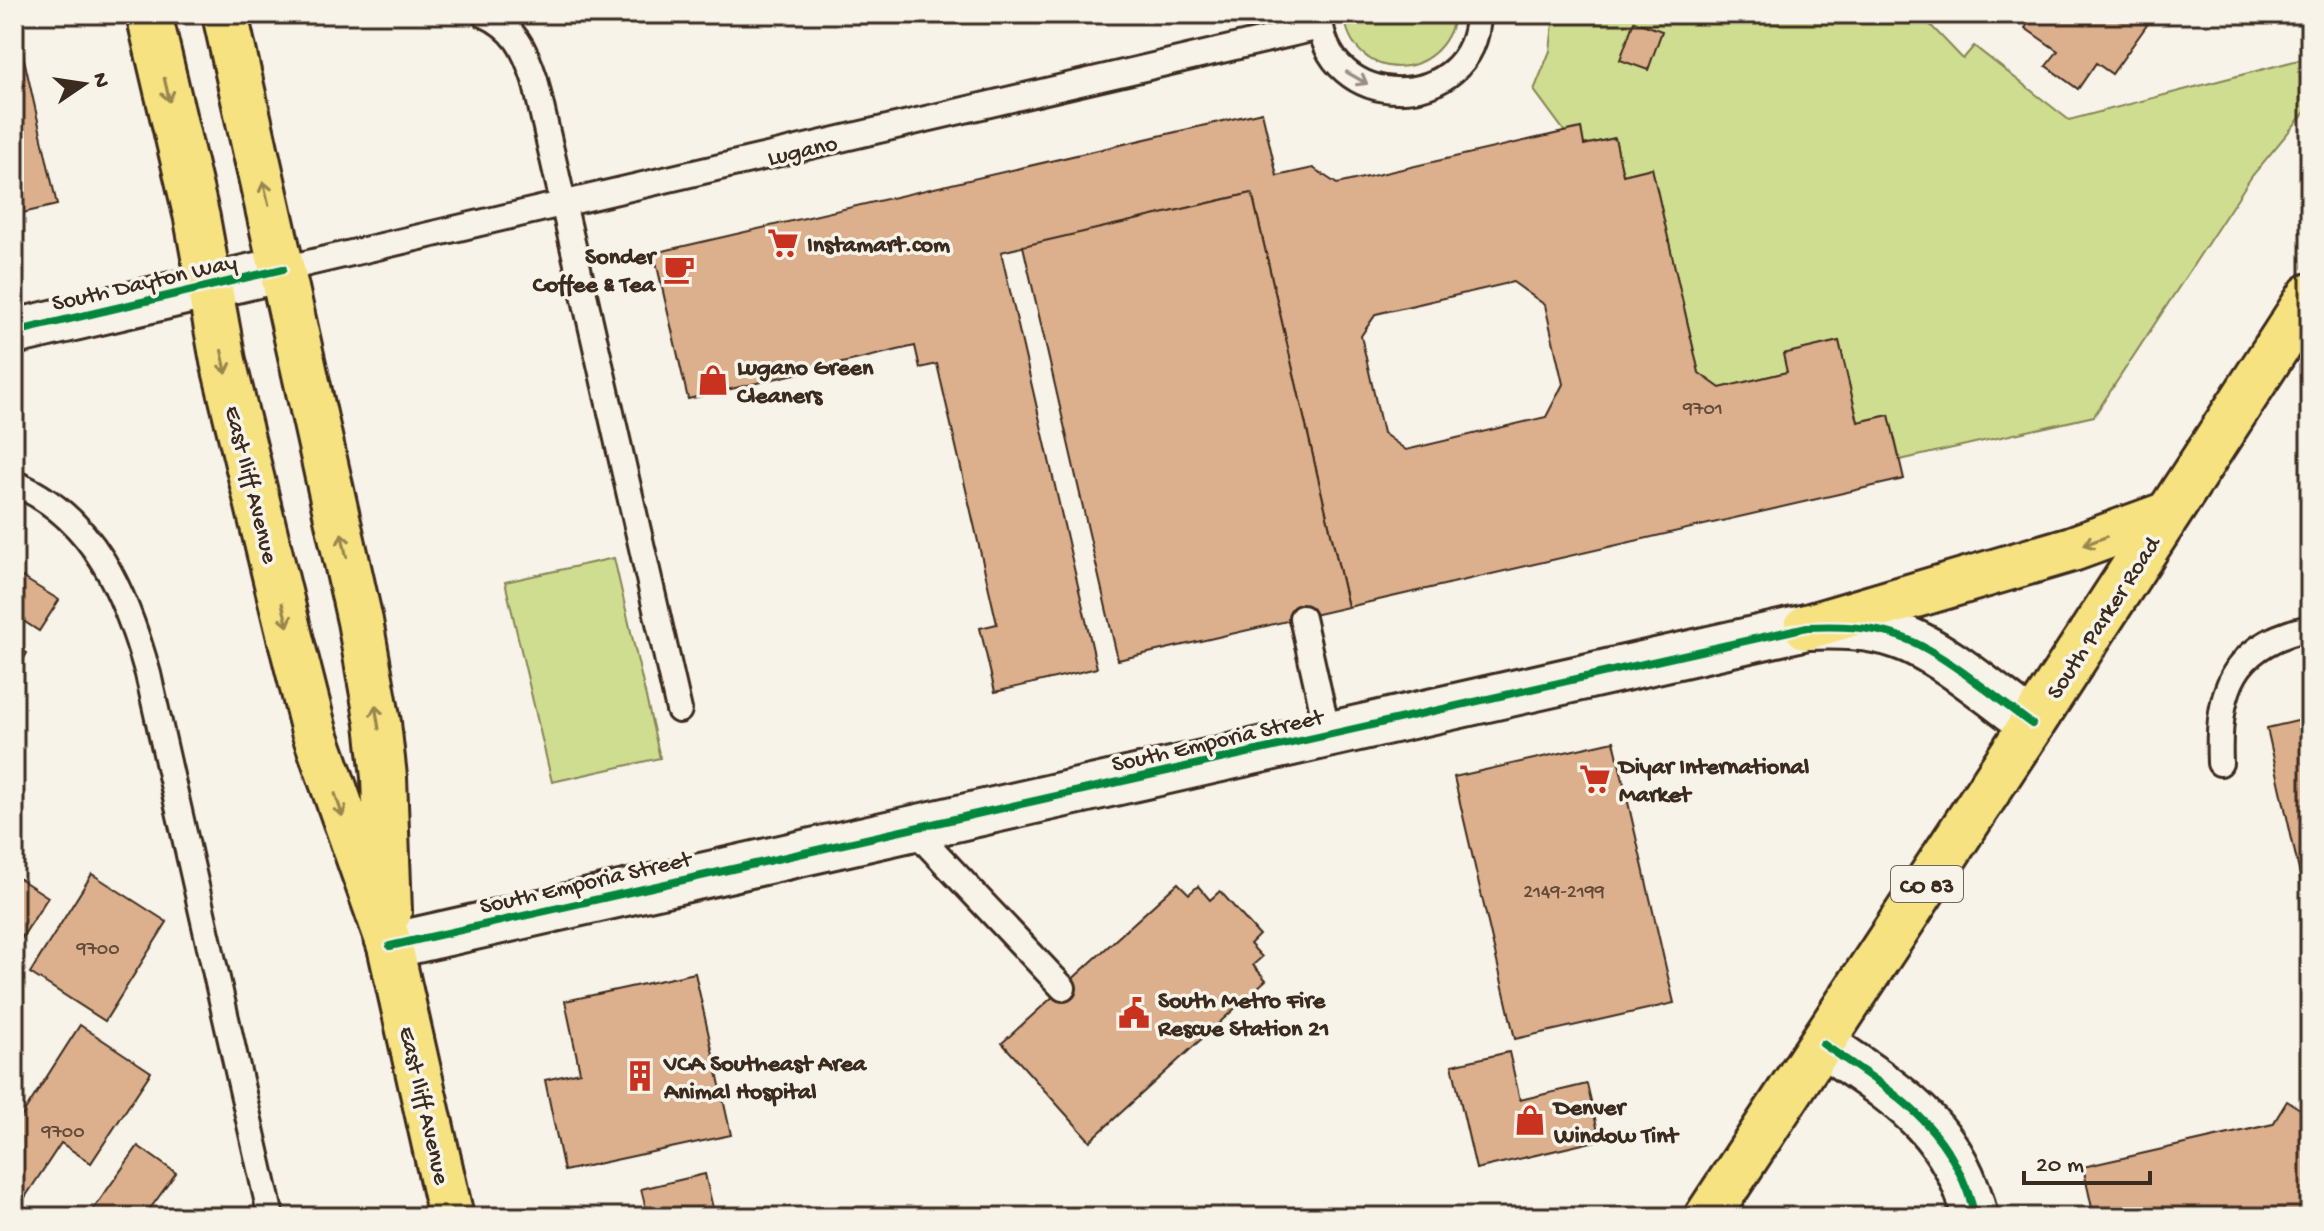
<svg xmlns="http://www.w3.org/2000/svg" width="2324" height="1231" font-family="'Gochi Hand',sans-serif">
<rect width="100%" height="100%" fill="#f7f3e8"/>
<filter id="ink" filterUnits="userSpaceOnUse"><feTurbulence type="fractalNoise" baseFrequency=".0125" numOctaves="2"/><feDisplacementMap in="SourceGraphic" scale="16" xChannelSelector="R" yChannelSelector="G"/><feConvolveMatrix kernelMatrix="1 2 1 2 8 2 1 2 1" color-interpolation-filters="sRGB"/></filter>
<g filter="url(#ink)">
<!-- green -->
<g fill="#cfdd90" stroke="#858457" stroke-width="2">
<path d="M1344,14h111c-12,70 -103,71 -111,0z"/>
<polygon points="1554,14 1920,14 1963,59 1974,46 2069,120 2310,57 2310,106 2252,176 2094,416 1900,460 1889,415 1858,422 1839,341 1784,354 1787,372 1720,388 1699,373 1652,168 1623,175 1615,138 1584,145 1581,128 1565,132 1534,90 1550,51"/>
<polygon points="614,558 660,758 552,782 505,582"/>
</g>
<!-- building -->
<g fill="#dcb08d" stroke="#3b2a1e" stroke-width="2" fill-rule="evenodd">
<polygon points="2035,14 2132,14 2147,25 2112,74 2096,63 2078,89 2046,66 2058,51 2025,28"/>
<polygon points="1634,21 1662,31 1648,70 1620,60"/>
<polygon points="22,50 57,205 14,215 14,52"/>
<path d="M1262,112l15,64 36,-8 24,16 244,-56 3,17 31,-7 8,37 29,-7 47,205 21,15 67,-16 -4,-18 56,-13 19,81 31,-7 15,64 -556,128 -96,-414 -251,59 96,416 -102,24 -15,-64 17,-4 -60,-260 -17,4 -5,-22 -227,53 -34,-146zM1513,282l32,23 18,79 -17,33 -140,33 -23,-17 -22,-97 15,-22z"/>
<polygon points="1252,193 1348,607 1118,660 1023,246"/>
<polygon points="14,572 59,600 39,631 14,615"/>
<polygon points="14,645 27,653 14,675"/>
<polygon points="2310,718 2310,920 2267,728"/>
<polygon points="1614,741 1674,1003 1515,1039 1454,777"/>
<polygon points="92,874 167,922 105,1021 30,973"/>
<polygon points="14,875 48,897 14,950"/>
<polygon points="1178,883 1189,894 1198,886 1210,900 1220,891 1259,935 1250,944 1262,957 1253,965 1266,980 1090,1141 1002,1043"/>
<polygon points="695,973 731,1135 564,1171 545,1080 580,1072 565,1001"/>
<polygon points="80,1025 151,1072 91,1163 61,1143 14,1214 14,1112 21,1117"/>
<polygon points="1509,1052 1520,1100 1587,1084 1600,1140 1476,1169 1452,1065"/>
<polygon points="2287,1101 2310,1115 2310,1217 2094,1217 2083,1167 2273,1124"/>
<polygon points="138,1146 176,1173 144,1217 88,1217"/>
<polygon points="705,1174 715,1217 648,1217 641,1189"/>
<polygon points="1399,1209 1411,1217 1394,1217"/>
</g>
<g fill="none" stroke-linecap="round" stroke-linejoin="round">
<defs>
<g id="lane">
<path d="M484,14c31,14 41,35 51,66l144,630"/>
<path d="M1320,14c2,101 156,102 158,0"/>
<polyline points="283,269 1320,27"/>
<path d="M14,483c81,34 112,112 134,191l123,543"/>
<polyline points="1302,618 1328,734"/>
<path d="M2220,763c-3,-73 12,-119 90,-135"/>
<polyline points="912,828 1063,988"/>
</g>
<g id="street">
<polyline points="14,332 283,269"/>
<path d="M390,946l1417,-319c31,-1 62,-1 91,9 43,14 96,61 134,88"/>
<path d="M1823,1044c71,49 131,82 152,173"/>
</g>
<g id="primary">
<polyline points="149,14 197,218 223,361 290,637 314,731 390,946 451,1217"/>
<polyline points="225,14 360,621 378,723 384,777 389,912"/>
<polyline points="1807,627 2072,549 2168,514"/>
<polyline points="1707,1217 2032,724 2310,296"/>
</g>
</defs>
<!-- lane casing -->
<use href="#lane" stroke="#3b2a1e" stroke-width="30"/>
<!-- street casing -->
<use href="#street" stroke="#3b2a1e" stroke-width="50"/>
<!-- primary casing -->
<use href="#primary" stroke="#3b2a1e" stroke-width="50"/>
<!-- lane -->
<use href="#lane" stroke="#f7f3e8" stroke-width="24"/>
<!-- street -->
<use href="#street" stroke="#f7f3e8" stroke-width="44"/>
<!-- primary -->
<use href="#primary" stroke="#f6e281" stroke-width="44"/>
<defs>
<g id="cycleway">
<polyline points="14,332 283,269"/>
<path d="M390,946l1417,-319c31,-1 62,-1 91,9 43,14 96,61 134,88"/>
<path d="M1823,1044c71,49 131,82 152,173"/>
</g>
</defs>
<!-- cycleway casing -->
<use href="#cycleway" stroke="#f7f3e8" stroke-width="13"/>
<!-- cycleway -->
<use href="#cycleway" stroke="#00873e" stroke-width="8"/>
</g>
<!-- one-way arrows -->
<defs><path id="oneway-shaft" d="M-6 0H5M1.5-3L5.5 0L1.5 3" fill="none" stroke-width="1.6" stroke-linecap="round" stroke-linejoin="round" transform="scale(2)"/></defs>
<use stroke="#998e83" href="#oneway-shaft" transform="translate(1357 78) rotate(30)"/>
<g stroke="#988650">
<use href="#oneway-shaft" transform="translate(167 90) rotate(77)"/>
<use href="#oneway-shaft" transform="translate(266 193) rotate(-103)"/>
<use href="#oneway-shaft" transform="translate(224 362) rotate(78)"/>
<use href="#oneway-shaft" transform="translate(2095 541) rotate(159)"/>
<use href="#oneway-shaft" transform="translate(344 545) rotate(-102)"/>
<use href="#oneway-shaft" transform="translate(285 615) rotate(76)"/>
<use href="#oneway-shaft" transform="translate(377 717) rotate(-99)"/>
<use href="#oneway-shaft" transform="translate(339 805) rotate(71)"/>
</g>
</g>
<!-- icons -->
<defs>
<symbol id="supermarket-bare" viewBox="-9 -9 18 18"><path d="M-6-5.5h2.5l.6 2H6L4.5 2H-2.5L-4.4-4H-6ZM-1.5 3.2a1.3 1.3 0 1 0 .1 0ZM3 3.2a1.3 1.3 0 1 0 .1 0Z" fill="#c8321e" stroke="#f7f3e8" stroke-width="2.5" paint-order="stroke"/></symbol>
<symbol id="cafe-bare" viewBox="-9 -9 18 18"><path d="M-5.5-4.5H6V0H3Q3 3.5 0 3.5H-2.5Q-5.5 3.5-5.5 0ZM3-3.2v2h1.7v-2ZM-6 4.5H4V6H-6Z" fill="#c8321e" stroke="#f7f3e8" stroke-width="2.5" paint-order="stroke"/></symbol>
<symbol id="shop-bare" viewBox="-9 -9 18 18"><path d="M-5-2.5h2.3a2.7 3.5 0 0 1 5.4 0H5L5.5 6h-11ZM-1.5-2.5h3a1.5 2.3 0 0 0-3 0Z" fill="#c8321e" stroke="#f7f3e8" stroke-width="2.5" paint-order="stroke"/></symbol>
<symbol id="civic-bare" viewBox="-9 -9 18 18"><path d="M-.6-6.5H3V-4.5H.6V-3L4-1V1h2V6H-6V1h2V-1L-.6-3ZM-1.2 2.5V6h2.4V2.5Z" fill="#c8321e" stroke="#f7f3e8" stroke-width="2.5" paint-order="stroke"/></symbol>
<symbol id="building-bare" viewBox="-9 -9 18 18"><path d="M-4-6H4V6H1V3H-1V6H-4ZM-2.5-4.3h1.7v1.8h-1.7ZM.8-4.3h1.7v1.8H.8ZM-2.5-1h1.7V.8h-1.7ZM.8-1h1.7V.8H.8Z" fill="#c8321e" stroke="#f7f3e8" stroke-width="2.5" paint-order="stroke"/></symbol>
</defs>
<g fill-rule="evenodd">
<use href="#supermarket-bare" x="761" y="221" width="44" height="44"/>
<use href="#cafe-bare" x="657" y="247" width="44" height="44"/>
<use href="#shop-bare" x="691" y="358" width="44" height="44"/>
<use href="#supermarket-bare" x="1573" y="757" width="44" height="44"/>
<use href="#civic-bare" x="1112" y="991" width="44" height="44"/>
<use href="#building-bare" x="618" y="1054" width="44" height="44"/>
<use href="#shop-bare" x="1508" y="1098" width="44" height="44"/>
</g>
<g text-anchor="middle" stroke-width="7" stroke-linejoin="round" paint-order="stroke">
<!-- number labels -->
<g font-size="20" fill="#634c3a">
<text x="1703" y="414">9701</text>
<text x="1564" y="897">2149-2199</text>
<text x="98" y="954">9700</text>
<text x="63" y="1137">9700</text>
</g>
<!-- shield labels -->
<rect fill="#f7f3e8" stroke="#73665b" stroke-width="2" x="1891" y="866" width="72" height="36" rx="6"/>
<g font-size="22" font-weight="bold" fill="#3b2a1e">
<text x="1927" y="892">CO 83</text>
</g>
<!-- street labels -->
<g font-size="24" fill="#3b2a1e" stroke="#f7f3e8">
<text transform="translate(802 149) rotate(-13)" y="8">Lugano</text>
<text transform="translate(144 281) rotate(-13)" y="8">South Dayton Way</text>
<text transform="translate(253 484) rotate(76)" y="8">East Iliff Avenue</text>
<text transform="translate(2102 617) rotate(-57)" y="8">South Parker Road</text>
<text transform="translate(1217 739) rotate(-13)" y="8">South Emporia Street</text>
<text transform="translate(585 881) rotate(-13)" y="8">South Emporia Street</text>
<text transform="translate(426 1105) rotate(77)" y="8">East Iliff Avenue</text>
</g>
<!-- poi labels -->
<g font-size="24" font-weight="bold" fill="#3b2a1e" stroke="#f7f3e8" text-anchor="start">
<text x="807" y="251">Instamart.com</text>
<text x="655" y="263" text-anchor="end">Sonder<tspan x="655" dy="28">Coffee &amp; Tea</tspan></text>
<text x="737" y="374">Lugano Green<tspan x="737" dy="28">Cleaners</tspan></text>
<text x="1619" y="773">Diyar International<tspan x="1619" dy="28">Market</tspan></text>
<text x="1158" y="1007">South Metro Fire<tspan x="1158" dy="28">Rescue Station 21</tspan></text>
<text x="664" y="1070">VCA Southeast Area<tspan x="664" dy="28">Animal Hospital</tspan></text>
<text x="1554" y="1114">Denver<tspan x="1554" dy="28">Window Tint</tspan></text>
</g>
</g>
<!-- margin -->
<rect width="2324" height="1231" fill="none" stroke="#f7f3e8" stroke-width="48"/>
<rect x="24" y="24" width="2276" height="1183" fill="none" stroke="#3b2a1e" stroke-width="3" filter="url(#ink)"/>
<!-- north arrow -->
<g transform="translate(84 84) rotate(77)" stroke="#f7f3e8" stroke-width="6" paint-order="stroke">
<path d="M0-6L14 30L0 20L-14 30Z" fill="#3b2a1e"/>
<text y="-12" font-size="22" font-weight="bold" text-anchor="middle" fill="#3b2a1e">N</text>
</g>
<!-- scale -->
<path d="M2024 1171v12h126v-12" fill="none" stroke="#3b2a1e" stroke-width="4"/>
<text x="2036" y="1171" font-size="24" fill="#3b2a1e" stroke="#f7f3e8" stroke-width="6" paint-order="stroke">20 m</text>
</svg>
